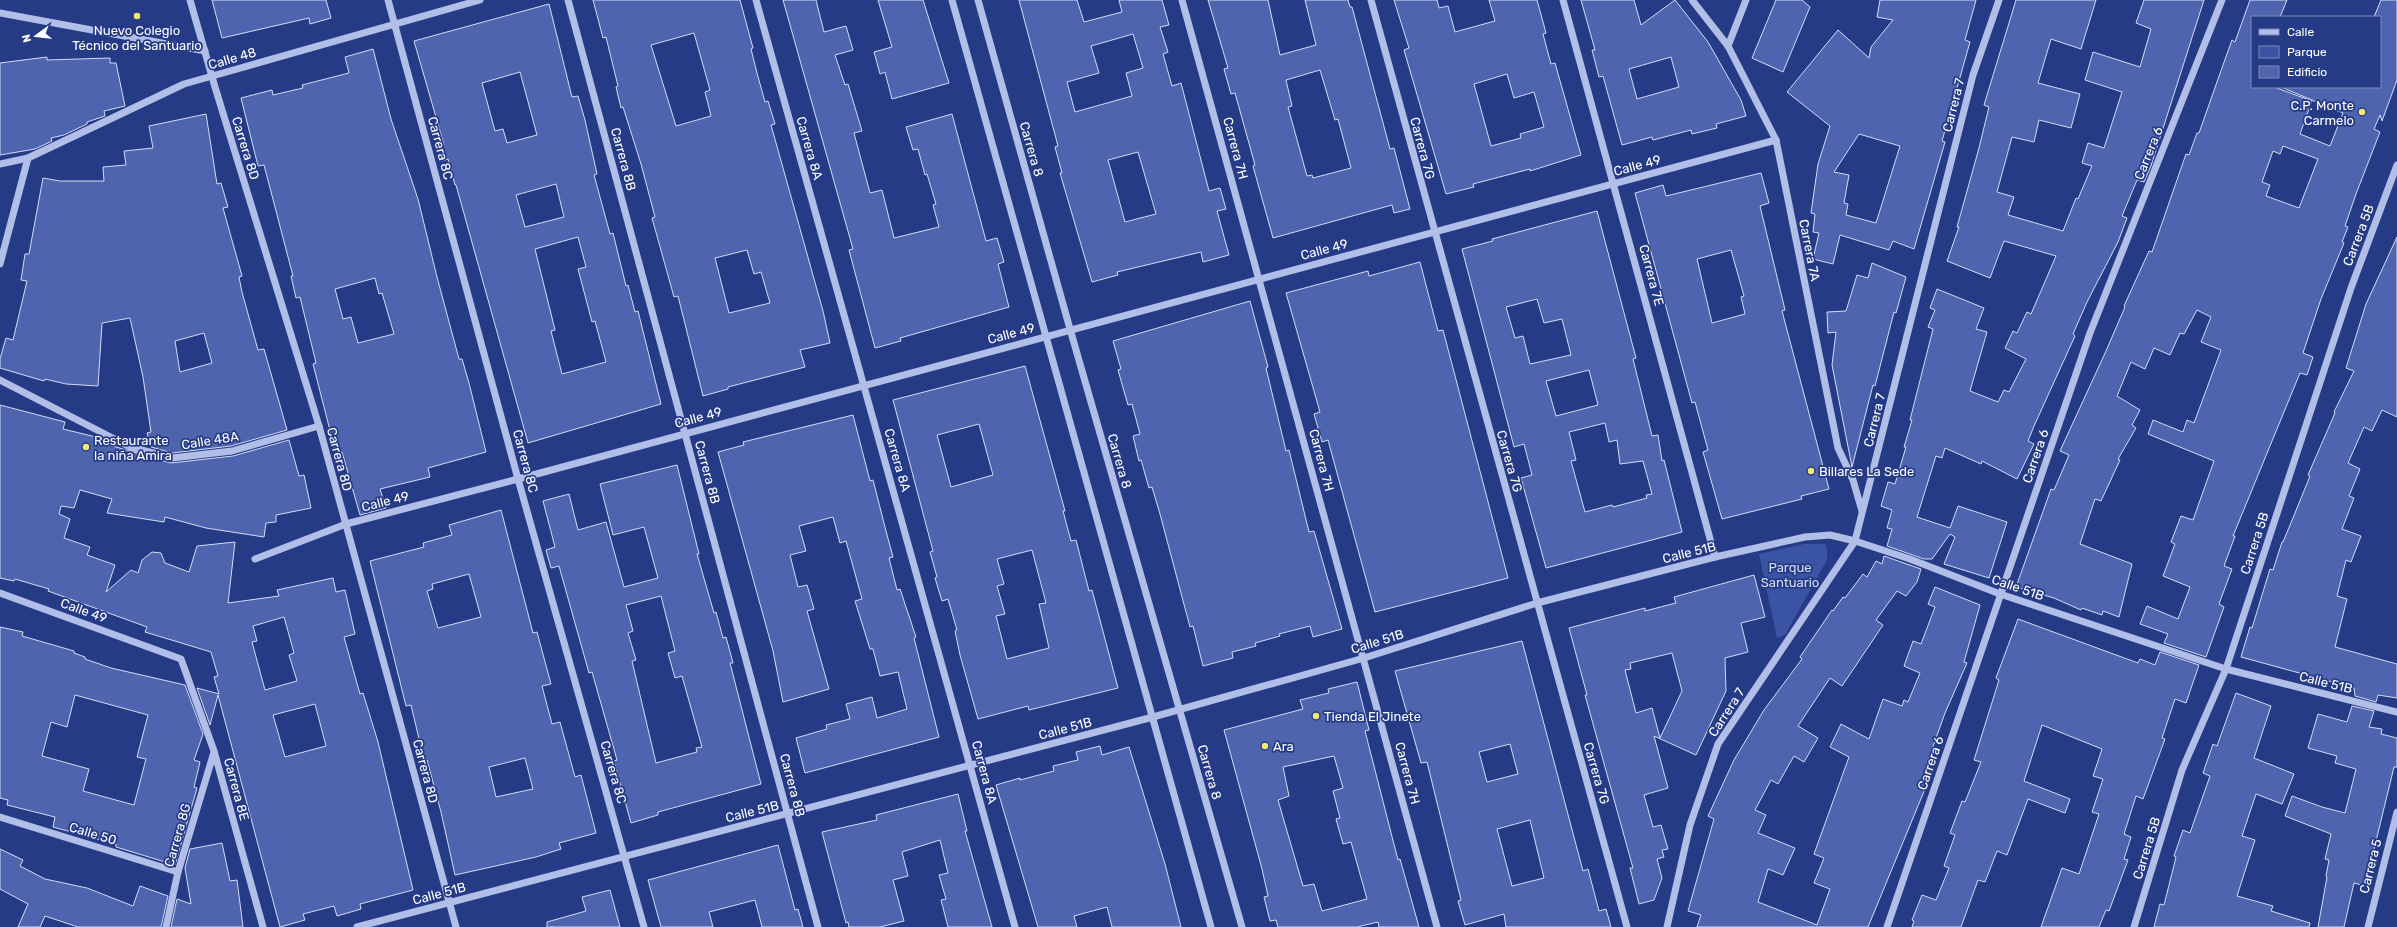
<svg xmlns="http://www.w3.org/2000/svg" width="2397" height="927" font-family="Rubik,sans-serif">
<rect width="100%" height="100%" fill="#263b86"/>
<!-- green -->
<polygon fill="#3a53a3" points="1804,544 1825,544 1827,548 1827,560 1785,635 1777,638 1759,554"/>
<!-- building -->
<g fill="#4e64ae" stroke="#d4dcf6" fill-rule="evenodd">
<polygon points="212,0 326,0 331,18 310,24 309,18 222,38"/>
<path d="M593,0h147l13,48 -2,1 6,24 8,29 3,-1 7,23 -4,1 52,186 7,32 -30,7 5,17 -77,20v2l-25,7 -25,-100 -4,1 -22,-79 3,-1 -14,-53 -18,-57 -2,1 -5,-21 2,-1 -12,-49 -3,1zM694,33l16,57 -5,2 6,24 -35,10 -25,-81zM747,250l7,24 7,-2 9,31 -41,10 -14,-55z"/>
<polygon points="783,0 816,0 824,32 846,26 853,50 835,55 845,85 848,84 862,131 854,133 870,193 882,190 894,238 939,227 933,205 936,204 927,174 925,175 918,149 913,150 906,127 952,114 986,241 997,238 1004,262 998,264 1009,307 900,338 901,341 875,348 849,250 853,249"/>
<polygon points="878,0 923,0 949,83 892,99 885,72 880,74 874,52 892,47"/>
<path d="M1019,0h58l7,22 38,-10 -3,-12h43l7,25 -9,2 8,25 -5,2 9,32 9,-3 28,108 11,-3 6,21 -9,2 12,44 -26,7 -2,-10 -84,20 1,3 -26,7 -32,-109h2l-7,-26 3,-1zM1133,34l10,34 -17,5 6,23 -57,16 -8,-30 32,-9 -8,-27zM1138,152l18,62 -31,8 -17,-62z"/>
<path d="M1208,0h60l12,55 36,-10 -11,-45h43l2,7h2l38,142 4,-1 16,61 -16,4 -2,-8 -119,33 -20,-72 2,-1 -20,-72 -4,1 -7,-25 4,-1zM1320,70l15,50 3,-1 13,49 -38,10 -1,-3 -5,1 -19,-69 4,-1 -6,-26z"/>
<path d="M1394,0h43l2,8 9,-2 7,26 40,-11 -6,-21h48l9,33 -3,1 8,30 4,-1 26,92 -51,16v-2l-57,15 1,3 -28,7 -42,-144 5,-2zM1507,74l7,24 20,-6 10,35 -24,7 1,4 -30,8 -17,-62z"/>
<path d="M1581,0h53l7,25 34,-25 33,42 33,58 5,16 -30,8 1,4 -25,6 -1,-4 -38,10 -1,-3 -30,8 -19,-69 -4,1 -7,-27h3zM1671,57l8,30 -42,12 -8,-30z"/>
<polygon points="1776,0 1802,0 1810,7 1783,72 1752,58"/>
<path d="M1880,0h96l-11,40 5,2 -28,99 3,1 -31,107 -21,-8 -4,9 -49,-15 -7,29 -20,-5 6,-26 -6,-1 2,-18 -4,-1 7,-49 12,-38 -43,-34 51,-62 31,28 2,-11 22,-27 -16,-3zM1859,134l41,12 -24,77 -30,-8 2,-11 -4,-1 5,-28 -15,-3z"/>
<polygon points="2016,0 2096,0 2081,49 2051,39 2038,83 2080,94 2071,128 2039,120 2034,142 2012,137 1997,192 2014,197 2008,215 2063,231 2076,198 2078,199 2092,166 2082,163 2088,143 2104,148 2122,92 2085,80 2093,52 2140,67 2151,29 2136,23 2144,0 2204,0 2151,166 2144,182 2137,180 2122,216 2127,218 2118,242 2087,302 2073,334 2075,336 2034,426 2028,441 2034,444 2017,479 1982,461 1981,464 1945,448 1942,458 1936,456 1917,517 1950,528 1958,506 2007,522 1989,578 1944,564 1955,537 1950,534 1932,559 1924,559 1887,546 1892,529 1887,528 1892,510 1881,506 1888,482 1895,484 1906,447 1904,447 1912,420 1910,420 1933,329 1928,327 1935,310 1930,308 1937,289 1984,308 1976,329 1987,332 1970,391 1998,402 2004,390 2009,392 2026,359 2005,348 2013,331 2017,333 2027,312 2031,314 2056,256 2004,241 1990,278 1947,261 1959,227 1957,227 1979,148 1989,107 1984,105"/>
<path d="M2250,0h37l-7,17h-28v70h22l38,14 -12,33 30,12 13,-33 -62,-26h99v-70h-6l7,-17h16v80l-15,41 -2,-6 -6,14 6,3 -24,62 -11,32 3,1 -6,15 2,1 -23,56 -18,54 10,4 -6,18 -7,-2 -67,163h2l-11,30 8,3 -13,35 5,3 -18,50 -42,-14 4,-9 -28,-10 7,-18 31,13 12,-32 -27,-11 12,-32 -4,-2 10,-26 12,4 21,-59 -66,-27 5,-14 30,12 4,-12 7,3 27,-73 -20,-8 10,-25 -14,-7 -13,24 -4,-1 -10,22 -16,-7 -9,21 -14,-7 -14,34 23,14 -8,15 4,3 -18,31 2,1 -19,41 -6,-2 -15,45 52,20 -13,53 -16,-6 -1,4 -20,-7 -1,2 -27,-12 -38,-11 35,-98 3,1 15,-35 -9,-4 46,-100 19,-44 -1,-1 25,-55 3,1 34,-98 3,1 8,-22h2l24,-68 9,-25 3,2zM2283,146l35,13 -19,49 -33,-12 4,-11 -8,-3 11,-31 7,3z"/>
<path d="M549,4l23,93 6,-1 7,24 12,54 -3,1 16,59 3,-1 13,53 2,-1 7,27 3,-1 23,93 -133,39 -72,-258h-1l-7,-26 -6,2 -4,-15 6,-1 -30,-104zM520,72l17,63 -30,8 -4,-14 -8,2 -13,-48zM556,184l8,33 -39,10 -9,-32zM578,237l8,30 -8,2 14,53 3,-1 11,41 -44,12 -11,-43 4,-1 -20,-81z"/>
<path d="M373,49l18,70 27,80 19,78 22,82h3l7,24 17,69 -58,16 2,9 -50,12 6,19 -26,7 -18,-63 -6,2 -23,-90 3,-1 -16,-66 -4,1 -5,-22h2l-29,-111 -6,1 -17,-68 31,-8 1,5 30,-7 -1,-3 47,-12 -4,-16zM375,278l4,16 3,-1 12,41 -36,9 -7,-26 -8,2 -8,-30z"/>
<polygon points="47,57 47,60 110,58 110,63 116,63 125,106 104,111 105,116 87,122 87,124 64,135 51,138 52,141 35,149 0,155 0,63"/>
<path d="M206,114l11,70 4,-1 7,24 -5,1 19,68 -3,1 3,15 16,58 6,-1 23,81 -56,16 -59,7 -21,-6 -4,-14 4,-1 -8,-55 -13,-59 -28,5 -4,63 -32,-2 -21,-5 -1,2 -44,-13v-9l6,-21 7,2 14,-59 -6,-1 4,-26h4l14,-76 17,3h44l-1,-14 23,-2 -2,-14 29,-3 -4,-22zM204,333l8,30 -32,9 -5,-31z"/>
<path d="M1761,173l8,30 -9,3 25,104 -3,1 47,178 -28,7 1,3 -80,20 -19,-67 5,-2 -13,-48 -3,1 -57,-210 28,-8 3,11zM1731,250l13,46 -3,1 4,17 -33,9 -15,-64z"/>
<path d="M1597,211l39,147 -3,1 19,77 6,-1 4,26 2,-1 18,72 -136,36 -25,-90 11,-3 -8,-31 -10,3 -52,-198 31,-8 -1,-2zM1537,299l7,24 18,-4 9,36 -41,9 -7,-28 -8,2 -9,-31zM1589,370l9,35 -42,11 -10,-35zM1605,423l4,19 8,-2 3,24 23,-3 9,33 -6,1 1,3 -34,9 -1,-2 -27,7 -14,-51 5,-1 -7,-28z"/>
<polygon points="2397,237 2397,417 2382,410 2372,431 2364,427 2348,463 2360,469 2349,496 2354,498 2342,529 2361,536 2351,562 2346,560 2337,596 2347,599 2335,647 2397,664 2397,698 2378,695 2376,702 2355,696 2354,688 2241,657 2250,627 2252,628 2270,569 2273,570 2282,542 2283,542 2295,513 2310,476 2308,475 2335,413 2334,412 2354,371 2346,368 2366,304"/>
<polygon points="1420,262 1438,331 1443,330 1508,578 1375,612 1328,440 1322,442 1314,414 1320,412 1286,293 1368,271 1369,276"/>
<polygon points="1872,263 1906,277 1896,313 1894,312 1875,386 1873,385 1852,467 1832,365 1836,332 1828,333 1827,312 1846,311 1857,275 1868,278"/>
<polygon points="1250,301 1268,367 1266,368 1286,451 1289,450 1309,532 1314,531 1342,629 1313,637 1310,626 1279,634 1280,636 1255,643 1256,646 1232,652 1233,658 1203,666 1193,626 1190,627 1160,514 1152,487 1149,488 1141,460 1139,461 1133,436 1140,434 1132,404 1128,405 1118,370 1121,369 1113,341"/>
<path d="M1025,366l40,145h-2l8,30 5,-1 13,51 3,-1 26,98 -89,22 -1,-4 -50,13 -18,-64 -5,-24 2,-1 -9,-31 -6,2 -7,-23 2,-1 -7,-25 3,-1 -40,-151zM979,424l14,51 -42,12 -14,-52zM1032,550l14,53 -7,1 10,44 -42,11 -11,-43 9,-2 -8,-28 7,-2 -7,-25z"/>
<path d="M0,405l65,17 -2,7 37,9 -1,4 72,21 62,-7 56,-16 10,36 5,-1 7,33 -35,7v7l-10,1 -2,14 -58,-9 -41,-11 -1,5 -57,-9 5,-14 -32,-9 -6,18 -13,-2 -2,8 11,5 -6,19 26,9 -3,8 28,10 -9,27 25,-22 7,3 4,-13 10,-8 9,1 4,10 24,9 8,-26 38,-4 -7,61 51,-7 -2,-6 56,-12 3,14 9,-2 10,44 -11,3 16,57 3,-1 15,49 35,148 -53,14 1,5 -24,7 -3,-10 -31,8 2,6 -25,7 -62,-232 -8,30 -13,-37 22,6 -5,-17 4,-1 -7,-24 -66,-20 2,-5 -99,-36 1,-2 -34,-10 -1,2 -14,-3zM284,617l10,36 -5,2 8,26 -32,9 -13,-48 5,-1 -4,-15zM315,704l11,42 -41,11 -12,-42z"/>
<polygon points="853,415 870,481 873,480 886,531 893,557 889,558 897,590 900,589 916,637 914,638 939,737 805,773 796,738 827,729 826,725 850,719 846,704 872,697 877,718 907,709 898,672 880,676 873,649 870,649 855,601 862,599 846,541 840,543 833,517 799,526 806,551 790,555 798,587 807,585 814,609 807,611 829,689 783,702 773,651 718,452 744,445 743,442"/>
<path d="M677,465l22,89h-2l17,59 2,-1 7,26 3,-1 7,26h-3l31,121 -103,28v3l-27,8 -17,-62 3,-1 -25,-88 -3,1 -30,-107 -8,2 -5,-18 9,-3 -12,-46 26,-7 9,36 28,-8 18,65 34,-9 -14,-51 -31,8 -13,-51zM661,596l14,55 -7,2 7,25 7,-2 20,71 -6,1 1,4 -41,11 -24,-102 4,-1 -8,-27 5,-2 -7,-26z"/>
<path d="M501,510l32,123 4,-1 14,52 -9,2 10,38 8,-2 15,55 6,-2 15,58 -37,10 2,6 -25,8 -81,18 -14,-63 -14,-52h-3l-13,-55 -5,1 -36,-145 54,-14 -1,-4 29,-8 -3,-10zM469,574l12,43 -43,11 -11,-37 6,-2 -1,-5zM525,758l8,31 -37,8 -7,-30z"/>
<polygon points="1884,556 1921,569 1917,582 1906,596 1897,591 1876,620 1883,625 1842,686 1830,678 1798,726 1818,738 1804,762 1794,756 1778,784 1771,780 1755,810 1766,815 1758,833 1795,848 1783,875 1768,869 1758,902 1817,925 1830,889 1814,883 1824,858 1814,854 1849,757 1830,747 1841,724 1869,739 1883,699 1902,706 1904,700 1908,702 1920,673 1904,666 1913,641 1921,644 1935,607 1928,604 1935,587 1980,605 1964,662 1967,663 1945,713 1925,769 1932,772 1868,927 1697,927 1701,915 1688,911 1714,819 1708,816 1734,760 1764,710 1802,659 1800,657 1832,610 1833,611 1843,597 1845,598 1863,574 1867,577 1876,561 1882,564"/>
<path d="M1754,575l11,42 -24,6 7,29 -23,6 1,33 -30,64 -42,-19 14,52 -24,7 9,32 8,-2 7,24 -6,1 2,7 -7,2 5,19 -8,22 -15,4 -9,-36h3l-48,-173h2l-18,-67 76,-20v3l31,-8 -2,-6zM1672,653l10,38 -22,47 -8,-30 -16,5 -11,-43 6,-1 -1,-6z"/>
<polygon points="2018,619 2138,663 2140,659 2155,665 2160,652 2199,665 2186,703 2175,699 2162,738 2165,739 2143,799 2136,796 2124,834 2131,837 2124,859 2128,860 2109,911 2106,910 2099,927 2041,927 2062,868 2079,874 2099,814 2092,812 2103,779 2093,776 2102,749 2042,725 2024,781 2070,799 2065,813 2028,799 2007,855 1997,851 1985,882 1978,880 1961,927 1912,927 1914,921 1912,920 1922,895 1936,900 1949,868 1944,866 1955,835 1950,833 1962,801 1965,802 1981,762 1974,760 1999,680 1996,678"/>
<path d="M0,627l23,5 -1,4 52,15v2l11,4v2l26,9 74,17 18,49 -9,26 6,2 -6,25 3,1 -22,77 -59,-18v-3l-63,-17 2,-10 -48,-12 1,-5 -8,-2zM75,695l73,20 -11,42 9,2 -12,46 -51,-14 6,-22 -47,-13 9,-34 16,5z"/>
<path d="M1522,641l61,230 5,-2 11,42 7,-2 5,18h-105l-2,-13 -39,11 -7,-24 3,-1 -34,-138 -6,1 -26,-92zM1510,744l8,30 -31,8 -8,-30zM1530,820l14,58 -32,8 -15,-57z"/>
<path d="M1357,682l12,48 -4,1 33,129 2,-1 19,68h-40l-1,-5 -21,5h-79l-2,-7 -6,1 -6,-24 4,-1 -6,-27 -38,-139 79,-21 -3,-9 29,-7 -1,-4zM1334,756l9,32 -10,3 7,27 -4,1 7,25 8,-2 16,57 -45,12 -8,-27 -11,2 -25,-86 11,-4 -6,-29z"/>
<polygon points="2236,693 2271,706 2254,758 2294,774 2282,804 2256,794 2242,836 2255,840 2237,896 2273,906 2271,911 2310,923 2309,927 2154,927 2160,904 2164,905 2176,857 2174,856 2183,830 2190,833 2210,776 2203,773 2213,744 2217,746"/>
<polygon points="2352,706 2374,711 2369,727 2382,729 2381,734 2397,738 2397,767 2394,767 2365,886 2354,883 2344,927 2318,927 2327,877 2326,876 2329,860 2325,859 2331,834 2285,816 2292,796 2322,807 2345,813 2356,769 2335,763 2337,756 2308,748 2318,714 2347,722"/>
<polygon points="1100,746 1102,755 1129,747 1165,864 1181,927 1112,927 1107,907 1074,916 1077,927 1038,927 996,785 1020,778 1020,780 1054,771 1053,766 1078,760 1076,752"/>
<polygon points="958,794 967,831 965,831 992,927 948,927 941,900 946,899 939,875 948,873 940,840 902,852 908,876 893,880 904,921 880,927 849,927 848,922 846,923 822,832 877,820 876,815"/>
<polygon points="222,843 230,881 237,880 243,927 171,927 177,899 191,904 185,868 190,849"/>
<polygon points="778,845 795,910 798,909 803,927 762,927 755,900 709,912 713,927 661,927 648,880"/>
<polygon points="0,849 23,860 20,866 45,879 87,888 133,906 140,886 168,896 161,927 78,927 45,916 40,927 18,927 28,904 0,889"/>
<polygon points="610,890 620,927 547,927 547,922 586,911 582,897"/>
</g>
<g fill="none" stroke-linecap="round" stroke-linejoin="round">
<!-- minor -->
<g stroke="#b1bee8" stroke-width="7">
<polyline points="190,0 215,87 319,426 456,927"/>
<polyline points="388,0 518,479 644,927"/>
<polyline points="568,0 818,927"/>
<polyline points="756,0 1015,927"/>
<polyline points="952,0 1211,927"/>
<polyline points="978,0 1070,329 1242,927"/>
<polyline points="1182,0 1437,927"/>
<polyline points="1371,0 1627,927"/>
<polyline points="1563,0 1715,557"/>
<polyline points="1692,0 1728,46 1776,140 1838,448 1853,480 1862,511"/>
<polyline points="0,13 205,51"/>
<polyline points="1728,46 1746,0"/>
<polyline points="0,164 28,158 184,84 480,0"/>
<polyline points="0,264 28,158"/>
<polyline points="0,380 130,447 172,458 232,451 319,426"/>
<polyline points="255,559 346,524 518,479 1776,140"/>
<polyline points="0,593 181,659 214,751 263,927"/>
<polyline points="0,817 178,872"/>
<polyline points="166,927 178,872 214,752"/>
<polyline points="357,927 1153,717 1364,658 1537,603 1715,557 1805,537 1830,535 1855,541 1910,559 2000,594 2226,669 2397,712"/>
<polyline points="1667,927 1690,825 1718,744 1855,541 1973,75 1999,0"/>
<polyline points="1887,927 2090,333 2222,0"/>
<polyline points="2134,927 2182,770 2226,669 2351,288 2397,165"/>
<polyline points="2368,927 2397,812"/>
</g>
</g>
<!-- markers -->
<g fill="#f1e975" stroke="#263b86" stroke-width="1.5">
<circle cx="137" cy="16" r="4"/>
<circle cx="2362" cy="112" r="4"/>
<circle cx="86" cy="447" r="4"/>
<circle cx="1811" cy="471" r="4"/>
<circle cx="1316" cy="716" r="4"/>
<circle cx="1265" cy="746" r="4"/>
</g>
<g text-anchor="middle" stroke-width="3.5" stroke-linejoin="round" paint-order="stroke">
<!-- poi labels -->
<g font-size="13" fill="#fff" stroke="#263b86" text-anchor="start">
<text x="137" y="35" text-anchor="middle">Nuevo Colegio<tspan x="137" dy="15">Técnico del Santuario</tspan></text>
<text x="2354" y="110" text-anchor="end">C.P. Monte<tspan x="2354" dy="15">Carmelo</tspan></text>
<text x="94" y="445">Restaurante<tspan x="94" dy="15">la niña Amira</tspan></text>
<text x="1819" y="476">Billares La Sede</text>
<text x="1324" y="721">Tienda El Jinete</text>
<text x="1273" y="751">Ara</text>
</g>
<!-- street labels -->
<g font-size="13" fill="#fff" stroke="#263b86">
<text transform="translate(232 58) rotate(-16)" y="5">Calle 48</text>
<text transform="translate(1953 105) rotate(-76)" y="5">Carrera 7</text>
<text transform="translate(246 148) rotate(73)" y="5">Carrera 8D</text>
<text transform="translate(441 148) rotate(75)" y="5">Carrera 8C</text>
<text transform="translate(810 148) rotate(74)" y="5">Carrera 8A</text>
<text transform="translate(1236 148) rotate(75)" y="5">Carrera 7H</text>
<text transform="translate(1423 148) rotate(75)" y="5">Carrera 7G</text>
<text transform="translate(1032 149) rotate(74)" y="5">Carrera 8</text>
<text transform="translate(2148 153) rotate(-68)" y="5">Carrera 6</text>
<text transform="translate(624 159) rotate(75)" y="5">Carrera 8B</text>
<text transform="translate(1637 165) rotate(-15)" y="5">Calle 49</text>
<text transform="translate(2358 235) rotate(-69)" y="5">Carrera 5B</text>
<text transform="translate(1324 249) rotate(-15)" y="5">Calle 49</text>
<text transform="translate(1810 250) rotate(79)" y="5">Carrera 7A</text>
<text transform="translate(1652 275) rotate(75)" y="5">Carrera 7E</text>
<text transform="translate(1011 333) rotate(-15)" y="5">Calle 49</text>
<text transform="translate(698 417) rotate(-15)" y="5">Calle 49</text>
<text transform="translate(1874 420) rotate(-76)" y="5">Carrera 7</text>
<text transform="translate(210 440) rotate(-9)" y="5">Calle 48A</text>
<text transform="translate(2035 456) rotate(-71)" y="5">Carrera 6</text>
<text transform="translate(340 459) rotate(75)" y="5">Carrera 8D</text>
<text transform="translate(898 460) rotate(74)" y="5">Carrera 8A</text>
<text transform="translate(1322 460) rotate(75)" y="5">Carrera 7H</text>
<text transform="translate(526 461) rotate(75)" y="5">Carrera 8C</text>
<text transform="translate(1120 461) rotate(74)" y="5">Carrera 8</text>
<text transform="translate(1510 461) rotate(74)" y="5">Carrera 7G</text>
<text transform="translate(708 472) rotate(75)" y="5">Carrera 8B</text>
<text transform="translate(385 501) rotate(-14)" y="5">Calle 49</text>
<text transform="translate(2254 543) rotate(-72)" y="5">Carrera 5B</text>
<text transform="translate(1689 552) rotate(-14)" y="5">Calle 51B</text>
<text transform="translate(2018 587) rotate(19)" y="5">Calle 51B</text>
<text transform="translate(84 610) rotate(20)" y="5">Calle 49</text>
<text transform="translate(1377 641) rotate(-17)" y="5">Calle 51B</text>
<text transform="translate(2326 682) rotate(14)" y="5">Calle 51B</text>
<text transform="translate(1726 712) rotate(-57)" y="5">Carrera 7</text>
<text transform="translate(1065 728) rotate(-15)" y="5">Calle 51B</text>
<text transform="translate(1930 763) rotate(-71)" y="5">Carrera 6</text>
<text transform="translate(426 771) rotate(75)" y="5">Carrera 8D</text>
<text transform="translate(614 772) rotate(74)" y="5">Carrera 8C</text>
<text transform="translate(985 772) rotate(75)" y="5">Carrera 8A</text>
<text transform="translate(1210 772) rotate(74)" y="5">Carrera 8</text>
<text transform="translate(1408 773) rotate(75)" y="5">Carrera 7H</text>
<text transform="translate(1597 773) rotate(74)" y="5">Carrera 7G</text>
<text transform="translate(793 785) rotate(75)" y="5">Carrera 8B</text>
<text transform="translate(237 789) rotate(75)" y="5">Carrera 8E</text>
<text transform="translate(752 811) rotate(-14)" y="5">Calle 51B</text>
<text transform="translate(93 833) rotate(17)" y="5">Calle 50</text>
<text transform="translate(177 835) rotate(-74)" y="5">Carrera 8G</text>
<text transform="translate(2146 848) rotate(-73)" y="5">Carrera 5B</text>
<text transform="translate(2370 866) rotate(-76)" y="5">Carrera 5</text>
<text transform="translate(439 893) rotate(-15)" y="5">Calle 51B</text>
</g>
<!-- park labels -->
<g font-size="13" fill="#d4dcf6" stroke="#263b86">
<text x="1790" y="572">Parque<tspan x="1790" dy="15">Santuario</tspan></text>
</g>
</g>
<!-- legend -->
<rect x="2251" y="16" width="130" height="72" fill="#263b86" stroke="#7d89b6"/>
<rect x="2259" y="29" width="20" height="6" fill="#b1bee8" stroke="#7d89b6"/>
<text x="2287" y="36" font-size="12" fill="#ffffff">Calle</text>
<rect x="2259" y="46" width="20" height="12" fill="#3a53a3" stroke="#7d89b6"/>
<text x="2287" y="56" font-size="12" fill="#ffffff">Parque</text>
<rect x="2259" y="66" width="20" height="12" fill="#4e64ae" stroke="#7d89b6"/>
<text x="2287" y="76" font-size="12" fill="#ffffff">Edificio</text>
<!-- north arrow -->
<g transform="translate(36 36) rotate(255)" stroke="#263b86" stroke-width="3" paint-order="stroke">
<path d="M0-3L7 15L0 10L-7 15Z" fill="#ffffff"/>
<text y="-6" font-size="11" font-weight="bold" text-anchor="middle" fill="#ffffff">N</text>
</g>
</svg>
